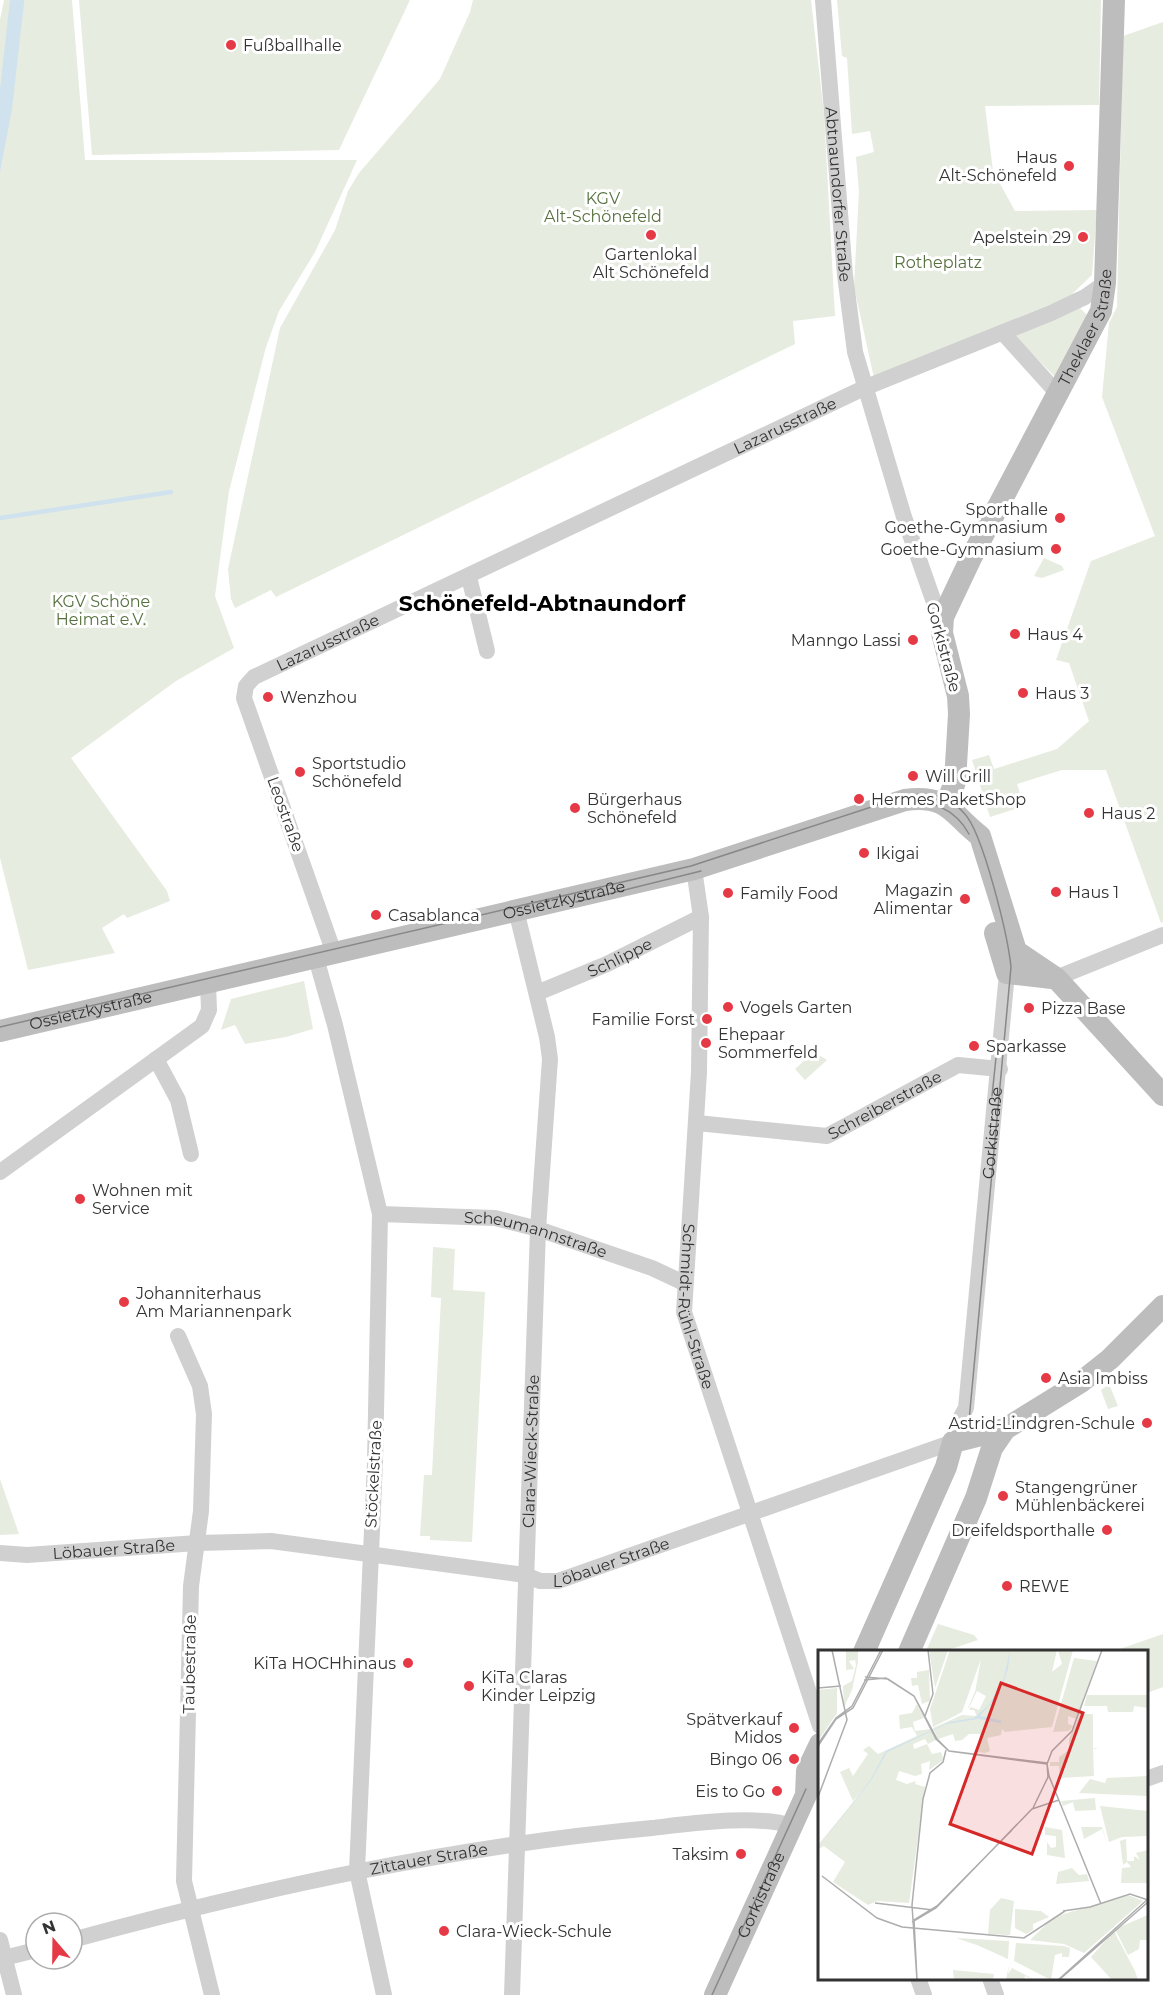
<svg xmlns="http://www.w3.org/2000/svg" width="1163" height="1995" font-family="Montserrat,sans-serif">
<rect width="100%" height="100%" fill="#fff"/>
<!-- green -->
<g fill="#e6ecdf">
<polygon points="4,0 72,0 85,160 357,160 315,252 279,311 266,347 229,491 215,596 234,648 176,681 71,758 167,891 170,901 127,918 124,914 102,928 115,953 28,970 0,858 0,20"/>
<polygon points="79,0 410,0 339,150 92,155"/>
<polygon points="473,0 811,0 824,114 835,316 793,321 795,344 276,597 271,590 235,608 231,599 228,569 280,328 335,230 348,191 359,173 440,79 470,12"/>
<polygon points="837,0 1101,0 1099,105 985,106 993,171 1015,211 1097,210 1092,275 1070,296 874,378 854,287 859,191 856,157 874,152 870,131 852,134 847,58 842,56"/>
<polygon points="1163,22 1163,922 1161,923 1106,770 1062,770 1017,784 1024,806 990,817 972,760 989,755 994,769 1057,749 1089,721 1069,663 1056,660 1091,561 1155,536 1102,397 1109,323 1117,307 1123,36"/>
<polygon points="1080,308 1088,316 1055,377 1014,335"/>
<polygon points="1044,558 1062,566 1064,570 1042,578 1034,576"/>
<polygon points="304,981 313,1029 286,1037 245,1044 235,1025 221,1030 231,999"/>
<polygon points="814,1052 827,1060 805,1080 795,1069"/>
<polygon points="433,1247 455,1249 453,1290 485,1292 472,1542 430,1540 430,1536 420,1536 424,1475 432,1475 441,1298 431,1297"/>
<polygon points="1109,1384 1118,1406 1108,1409 1101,1390"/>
<polygon points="0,1479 19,1534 0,1535"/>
<polygon points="938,1624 974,1635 978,1640 945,1651 926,1651"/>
<polygon points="1163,1634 1163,1687 1147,1693 1146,1652 1114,1651"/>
</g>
<!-- water -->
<polygon fill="#cfe2ee" points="10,0 24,0 24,3 12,109 0,172 0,89"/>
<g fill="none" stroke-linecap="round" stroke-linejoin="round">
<!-- stream -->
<polyline stroke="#cfe2ee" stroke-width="4.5" points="0,518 171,492"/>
<!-- minor -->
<g stroke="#d0d0d0" stroke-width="16">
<path id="s1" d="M823,0l22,275 10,77 49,165 38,108"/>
<polyline points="1003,333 1058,394"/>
<polyline points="469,577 487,651"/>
<path id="s2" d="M694,869l7,48 -2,155 -15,240 136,414"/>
<path id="s3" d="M334,953l-90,-255 2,-12 8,-9 610,-289 187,-75 34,-16 20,-14"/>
<polyline points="316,958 335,1025 380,1214 375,1462 357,1871 384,1995"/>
<polyline points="1056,978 1163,935"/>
<path id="s4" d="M537,993l70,-29 94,-47"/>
<polyline points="156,1059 178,1100 191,1154"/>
<path id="s5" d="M697,1123l130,13 131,-71 42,4"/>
<polyline points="0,1172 202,1026 209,1010 208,983"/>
<path id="s6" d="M380,1214l115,4 43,11 114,39 32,15"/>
<polyline points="178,1336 200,1386 204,1414 201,1511 191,1586 184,1881 212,1995"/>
<path id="s7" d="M964,1438l1,-15 -4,-6 5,-9 41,-435"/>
<path id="s8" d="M0,1553l27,2 170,-12 74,-2 254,34 15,6h18l395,-139"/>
<polyline points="1146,1779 1163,1773"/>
<polyline points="0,1940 14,1995"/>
<path id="s9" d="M72,1940c190,-52 383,-94 580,-112 36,-4 106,-14 140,-2"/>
<polyline points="0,1959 36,1950"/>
<polyline points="918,1978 924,1995"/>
<polyline points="990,1978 996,1995"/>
<path id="s10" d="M512,1995l26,-766 12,-170 -3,-22 -31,-127"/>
</g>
<!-- secondary -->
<g stroke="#bdbdbd" stroke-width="22">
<path id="s11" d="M946,805l9,-23 4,-68 -1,-18 -16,-63 1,-16 27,-57 131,-249 4,-28 9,-283"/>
<polyline points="995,933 1007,973 1052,978"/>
<path id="s12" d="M0,1031l694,-162 211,-69c44,-6 47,15 75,36l36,115 40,27 107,117"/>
<polyline points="864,1652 946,1467 953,1442 1005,1429 1081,1382 1110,1359 1163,1306"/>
<polyline points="909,1652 976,1498 992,1448 1005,1429"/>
<path id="s13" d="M715,1995l91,-200 1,-24 13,-27"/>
</g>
<!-- tram -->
<g stroke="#888" stroke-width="1.5">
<path d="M903,804c27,-7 53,6 66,30"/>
<polyline points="576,902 701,871"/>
<path d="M0,1027l691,-161 214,-70c22,-5 44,0 59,17 19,19 44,124 47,154l-42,454"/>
<polyline points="992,1096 997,1048"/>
<polyline points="712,1995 806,1789"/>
</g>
</g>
<!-- markers -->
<g fill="#e63946" stroke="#fff" stroke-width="2">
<circle cx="231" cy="45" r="6"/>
<circle cx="1069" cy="166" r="6"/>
<circle cx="651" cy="235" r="6"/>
<circle cx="1083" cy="237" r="6"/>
<circle cx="1060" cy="518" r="6"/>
<circle cx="1056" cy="549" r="6"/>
<circle cx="1015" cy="634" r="6"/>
<circle cx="913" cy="640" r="6"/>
<circle cx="1023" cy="693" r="6"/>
<circle cx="268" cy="697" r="6"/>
<circle cx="300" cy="772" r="6"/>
<circle cx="913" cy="776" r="6"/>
<circle cx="859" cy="799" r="6"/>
<circle cx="575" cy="808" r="6"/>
<circle cx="1089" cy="813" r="6"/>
<circle cx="864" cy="853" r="6"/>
<circle cx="1056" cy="892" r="6"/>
<circle cx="728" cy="893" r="6"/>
<circle cx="965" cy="899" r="6"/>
<circle cx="376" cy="915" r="6"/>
<circle cx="728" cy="1007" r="6"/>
<circle cx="1029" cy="1008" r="6"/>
<circle cx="707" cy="1019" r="6"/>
<circle cx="706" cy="1043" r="6"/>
<circle cx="974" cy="1046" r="6"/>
<circle cx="80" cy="1199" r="6"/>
<circle cx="124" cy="1302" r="6"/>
<circle cx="1046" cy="1378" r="6"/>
<circle cx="1147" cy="1423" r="6"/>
<circle cx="1003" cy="1496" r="6"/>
<circle cx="1107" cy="1530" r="6"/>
<circle cx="1007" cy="1586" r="6"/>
<circle cx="408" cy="1663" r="6"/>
<circle cx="469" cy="1686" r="6"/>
<circle cx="794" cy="1728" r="6"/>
<circle cx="794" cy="1759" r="6"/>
<circle cx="777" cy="1791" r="6"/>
<circle cx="741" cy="1854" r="6"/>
<circle cx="444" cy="1931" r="6"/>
</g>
<g text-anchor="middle" stroke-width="6" stroke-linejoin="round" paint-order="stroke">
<!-- poi labels -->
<g font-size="16" fill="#333" stroke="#fff" text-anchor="start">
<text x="243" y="51">Fußballhalle</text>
<text x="1057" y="163" text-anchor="end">Haus<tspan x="1057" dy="18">Alt-Schönefeld</tspan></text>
<text x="1071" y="243" text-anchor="end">Apelstein 29</text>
<text x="651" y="260" text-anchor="middle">Gartenlokal<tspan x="651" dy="18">Alt Schönefeld</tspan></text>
<text x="1048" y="515" text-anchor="end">Sporthalle<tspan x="1048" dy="18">Goethe-Gymnasium</tspan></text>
<text x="1044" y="555" text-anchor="end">Goethe-Gymnasium</text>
<text x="1027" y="640">Haus 4</text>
<text x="901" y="646" text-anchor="end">Manngo Lassi</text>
<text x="1035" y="699">Haus 3</text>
<text x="280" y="703">Wenzhou</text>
<text x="312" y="769">Sportstudio<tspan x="312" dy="18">Schönefeld</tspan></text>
<text x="925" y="782">Will Grill</text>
<text x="587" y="805">Bürgerhaus<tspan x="587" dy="18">Schönefeld</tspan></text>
<text x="871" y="805">Hermes PaketShop</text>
<text x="1101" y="819">Haus 2</text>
<text x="876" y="859">Ikigai</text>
<text x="953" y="896" text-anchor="end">Magazin<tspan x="953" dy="18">Alimentar</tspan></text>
<text x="1068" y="898">Haus 1</text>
<text x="740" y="899">Family Food</text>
<text x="388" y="921">Casablanca</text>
<text x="740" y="1013">Vogels Garten</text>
<text x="1041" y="1014">Pizza Base</text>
<text x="695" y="1025" text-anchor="end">Familie Forst</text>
<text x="718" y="1040">Ehepaar<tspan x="718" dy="18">Sommerfeld</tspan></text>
<text x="986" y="1052">Sparkasse</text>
<text x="92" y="1196">Wohnen mit<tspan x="92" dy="18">Service</tspan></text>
<text x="136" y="1299">Johanniterhaus<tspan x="136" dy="18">Am Mariannenpark</tspan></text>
<text x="1058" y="1384">Asia Imbiss</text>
<text x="1135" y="1429" text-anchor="end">Astrid-Lindgren-Schule</text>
<text x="1015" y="1493">Stangengrüner<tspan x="1015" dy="18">Mühlenbäckerei</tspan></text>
<text x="1095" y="1536" text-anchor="end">Dreifeldsporthalle</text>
<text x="1019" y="1592">REWE</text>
<text x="396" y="1669" text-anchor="end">KiTa HOCHhinaus</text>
<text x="481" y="1683">KiTa Claras<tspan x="481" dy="18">Kinder Leipzig</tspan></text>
<text x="782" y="1725" text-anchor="end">Spätverkauf<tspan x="782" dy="18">Midos</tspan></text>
<text x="782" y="1765" text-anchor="end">Bingo 06</text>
<text x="765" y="1797" text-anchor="end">Eis to Go</text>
<text x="729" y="1860" text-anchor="end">Taksim</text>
<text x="456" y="1937">Clara-Wieck-Schule</text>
</g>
<!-- street labels -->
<g font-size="16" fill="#333" stroke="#fff">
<text dy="6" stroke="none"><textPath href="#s1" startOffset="195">Abtnaundorfer Straße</textPath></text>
<text dy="6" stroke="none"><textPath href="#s11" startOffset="516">Theklaer Straße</textPath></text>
<text dy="6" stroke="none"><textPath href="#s3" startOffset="882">Lazarusstraße</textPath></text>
<text dy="6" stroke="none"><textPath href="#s3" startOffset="376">Lazarusstraße</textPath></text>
<text transform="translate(944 647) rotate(75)" y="6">Gorkistraße</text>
<text transform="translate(286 814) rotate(70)" y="6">Leostraße</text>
<text dy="6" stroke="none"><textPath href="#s12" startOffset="579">Ossietzkystraße</textPath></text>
<text dy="6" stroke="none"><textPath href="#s4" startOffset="90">Schlippe</textPath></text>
<text dy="6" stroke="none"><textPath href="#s12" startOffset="93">Ossietzkystraße</textPath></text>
<text dy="6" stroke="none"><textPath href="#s5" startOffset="196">Schreiberstraße</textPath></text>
<text dy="6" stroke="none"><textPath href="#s7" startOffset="309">Gorkistraße</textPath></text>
<text dy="6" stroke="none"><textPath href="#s6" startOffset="158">Scheumannstraße</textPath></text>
<text dy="6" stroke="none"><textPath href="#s2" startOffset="440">Schmidt-Rühl-Straße</textPath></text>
<text dy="6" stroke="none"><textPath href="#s10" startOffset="544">Clara-Wieck-Straße</textPath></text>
<text transform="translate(373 1474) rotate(-87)" y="6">Stöckelstraße</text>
<text dy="6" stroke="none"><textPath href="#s8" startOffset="114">Löbauer Straße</textPath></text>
<text dy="6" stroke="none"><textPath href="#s8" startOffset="618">Löbauer Straße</textPath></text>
<text transform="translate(189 1664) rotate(-89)" y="6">Taubestraße</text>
<text dy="6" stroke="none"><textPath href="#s9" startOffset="366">Zittauer Straße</textPath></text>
<text dy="6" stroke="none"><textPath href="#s13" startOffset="110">Gorkistraße</textPath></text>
</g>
<!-- park labels -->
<g font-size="16" fill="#56703f" stroke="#fff">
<text x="603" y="204">KGV<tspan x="603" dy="18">Alt-Schönefeld</tspan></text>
<text x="938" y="268">Rotheplatz</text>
<text x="101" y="607">KGV Schöne<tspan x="101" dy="18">Heimat e.V.</tspan></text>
</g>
<!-- district labels -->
<g font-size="22" font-weight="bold" fill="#000" stroke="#fff">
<text x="542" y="611">Schönefeld-Abtnaundorf</text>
</g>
</g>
<!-- overview -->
<g transform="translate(818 1650)">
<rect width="330" height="330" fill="#fff"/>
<path d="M28,0h12v12l-6,28 -8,17 -1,-21 9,-5 4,-16 -1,-5 -6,1 5,8 -8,1zM111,0h19l-13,38zM132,0h107l-5,22 10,-8 -4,-14h15l-21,77 -47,5 -3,-3 -1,6 -14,3 3,13 -5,2 -7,-1 2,-18h-11l-7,6 -7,1 -2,-7 -15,5 -5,-11 29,-13 15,1 -3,-6h-5l2,-3 8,3 7,-14 -9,-5 -8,17h-1l7,-16 6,-33 -19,53 -29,15 -3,-18zM256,8l23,3 -21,58 -8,-3v8l5,2 -4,5 -16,1zM111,20l1,31 -8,3 -4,-19 -6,1 -1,-8h6v-6zM19,38v25l-19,28v-51zM269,45h61v13l-14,-2 -1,6h-25l-1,-6h-23zM99,54l7,14 -11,4 2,9 15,-2 6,11 -8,4 -3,-5 -12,5 1,5 13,-5 5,10 9,-2 2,6 -1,3 -13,9 1,-9 -9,3 1,10 -7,2 -16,-5 -3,9 11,4 9,-3 -1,3 10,3 -16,116 -32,-2 -9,4 -35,-23 12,-20 -21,-16 -6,3v-4l50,-61 -15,17 -13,-29 9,-4 4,8 15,-22 -5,-4 6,-4 9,8 39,-18 -5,-9 -12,2 -1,-14 13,-2zM262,64h13v34l6,1h-6l1,27 -34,2 -1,-12h-9v-4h9v-5l10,-7v-11zM330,126v20l-69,-3 11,-14 15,4 2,-5zM277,148l1,12 -21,1 -2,-9 -10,4 -2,-5zM282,156l48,5v25l-26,1 -13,5zM227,177l17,3 3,28 -18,-3v-13l4,6 5,-1v-11l-11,-1zM263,177h21l5,16 -5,-14 -18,10zM308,189l1,22h7v-5l6,4 -4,-7 12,-3v33h-27l1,-15 9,-1 -4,-5 -4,3 -3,-24zM254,218l7,7 8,-1 2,7 -33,3 2,-12zM310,245l15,6 -59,52 -20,-9 -34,-4 24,-23zM183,248l13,3 -4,34 -22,-1 2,-24zM197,259l26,2 8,6 -16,7v6l-7,4 -11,-6zM330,265v25h-8l-1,9 -11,6 -13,-26zM296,281l21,40 3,9h-26l-21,-23zM138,288l53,3 -1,18 -31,-14zM198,293l48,3 6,2 -1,9h-7v-4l-7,2 -4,25 -37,-19zM191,315l-1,9 4,-6 23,12 -10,-4 -1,4h-18zM135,320l41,4 -1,6h-39z" fill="#e6ecdf"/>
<path d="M192,0l-2,18 -5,16 -11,19 -9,9 -6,7 -30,5 -60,28 -15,27 -54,69 53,-69 15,-28 64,-29 24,-4 15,-13 15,-27z" fill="#cfe2ee"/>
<path fill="none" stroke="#cfe2ee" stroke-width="3" d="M160,67l23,5"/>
<path fill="none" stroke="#adadad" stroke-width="1.5" d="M47,27l23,2 26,17 22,43 13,12 98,13M46,30l22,-2 28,18 23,43 12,12 98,12 1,14 -15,31M0,38l23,-2M107,66l8,-22 -5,-44M0,94l18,-26 16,-12 29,-56M0,96l18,-27 17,-11 30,-58M229,114l2,12 52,128M229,114l5,-13 20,-20 30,-81M0,147l29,-77 -15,-70M4,226l55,42 25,9 122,11 41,-27M57,253l58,7M245,261l27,-4 40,-13 18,6M94,272l24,-14 96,-99 27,-9M99,330l-5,-75 11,-106 7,-26 13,-11 3,-12M99,330l-3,-60 23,-14 75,-76M240,330l90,-81M241,330l89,-78"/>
<path fill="#d62828" fill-opacity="0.15" stroke="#d62828" stroke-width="3" d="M183,33l82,30 -51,141 -82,-30z"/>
<rect width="330" height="330" fill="none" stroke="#333" stroke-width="3"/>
</g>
<!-- north arrow -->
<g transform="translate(54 1941) rotate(340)"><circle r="28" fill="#ffffff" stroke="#adadad" stroke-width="1.5"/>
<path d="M0-4.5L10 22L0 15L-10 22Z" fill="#e63946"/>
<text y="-9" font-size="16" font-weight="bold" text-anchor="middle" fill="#333333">N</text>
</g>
</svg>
